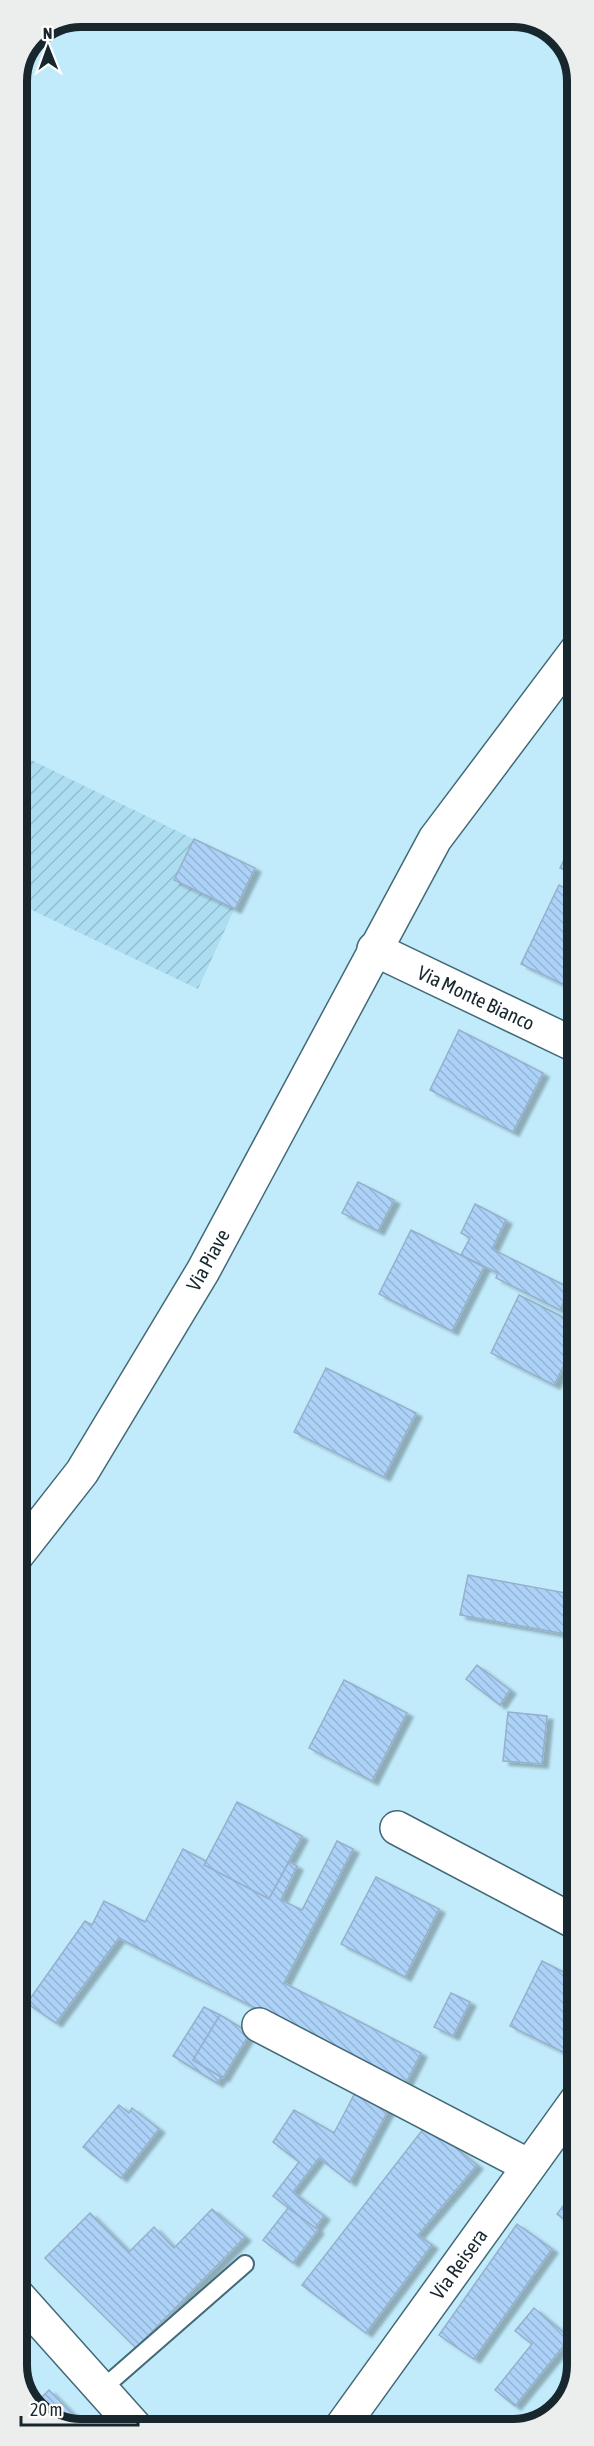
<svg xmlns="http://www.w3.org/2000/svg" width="594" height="2446" font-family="'Asap Condensed',sans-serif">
<defs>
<pattern id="industrial-furrows" width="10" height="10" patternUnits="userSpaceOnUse" patternTransform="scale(1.5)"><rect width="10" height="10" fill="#acddf0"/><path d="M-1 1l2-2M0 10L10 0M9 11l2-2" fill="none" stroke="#93bece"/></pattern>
<pattern id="building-back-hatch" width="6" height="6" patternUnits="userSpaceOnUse" patternTransform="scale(1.5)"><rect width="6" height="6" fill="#acd2f8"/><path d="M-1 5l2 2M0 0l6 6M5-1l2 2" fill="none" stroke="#93b4d5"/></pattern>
<filter id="shadow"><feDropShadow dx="6" dy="4" stdDeviation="1.5" flood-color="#0004"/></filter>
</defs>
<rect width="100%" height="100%" fill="#c1ebfb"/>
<!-- industrial -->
<polygon fill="url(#industrial-furrows)" points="17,753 253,868 198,989 17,903"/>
<!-- building -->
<g fill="url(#building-back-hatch)" stroke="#96b0cb" stroke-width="1.5" filter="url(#shadow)">
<polygon points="194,839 255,868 235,909 174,880"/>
<polygon points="572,843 577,846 577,876 560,868"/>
<polygon points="559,885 577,894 577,991 521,964"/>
<polygon points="459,1030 543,1073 513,1132 430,1090"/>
<polygon points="358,1182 394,1200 378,1231 342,1213"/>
<polygon points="475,1204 506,1220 492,1249 570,1288 560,1310 496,1278 498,1273 461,1255 470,1238 461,1233"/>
<polygon points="411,1230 484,1267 452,1331 379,1294"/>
<polygon points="519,1295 577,1324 577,1339 554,1385 491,1353"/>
<polygon points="326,1368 416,1413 384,1477 294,1432"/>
<polygon points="468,1575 577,1595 577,1636 460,1615"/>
<polygon points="477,1665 510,1690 500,1705 466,1679"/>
<polygon points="344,1680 407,1713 372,1781 309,1748"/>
<polygon points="508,1712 547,1716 542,1764 503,1761"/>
<polygon points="237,1802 302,1836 269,1899 204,1865"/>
<polygon points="337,1841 353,1849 284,1983 421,2053 405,2085 119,1938 56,2023 27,2003 85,1921 92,1925 104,1901 145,1922 183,1849 206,1861 204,1865 269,1899 289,1862 297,1866 281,1900 302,1910"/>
<polygon points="376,1877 439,1909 405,1977 341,1944"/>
<polygon points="542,1961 577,1979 577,2023 563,2052 510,2026"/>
<polygon points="451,1993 470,2002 453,2036 434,2027"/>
<polygon points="204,2007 220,2015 193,2060 221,2077 217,2083 173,2056"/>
<polygon points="220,2015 250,2033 223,2078 193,2060"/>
<polygon points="357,2089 390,2107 350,2182 319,2158 293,2192 324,2216 315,2228 273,2196 299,2162 273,2142 294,2110 334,2133"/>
<polygon points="119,2105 129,2113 132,2108 159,2129 121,2178 83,2147"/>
<polygon points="427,2124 477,2165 418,2235 432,2245 366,2333 302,2285"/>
<polygon points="577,2187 577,2229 557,2214"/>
<polygon points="288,2208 318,2230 293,2263 263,2240"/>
<polygon points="212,2209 245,2237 136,2348 45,2258 90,2213 129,2252 154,2227 174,2248"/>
<polygon points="517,2224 552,2249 474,2359 439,2335"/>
<polygon points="534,2308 570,2338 515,2406 495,2390 532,2344 515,2331"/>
<polygon points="49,2390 87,2429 73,2429 38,2413 34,2405"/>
</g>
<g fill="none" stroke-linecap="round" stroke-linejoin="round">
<defs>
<polyline id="lane" points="102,2389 245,2264"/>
<g id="street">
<polyline points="374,949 577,1046"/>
<polyline points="17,1555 82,1472 203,1271 435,839 577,650"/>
<polyline points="397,1828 577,1923"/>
<polyline points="259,2025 529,2166"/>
<polyline points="340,2429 577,2100"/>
</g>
<polyline id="secondary" points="18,2296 137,2429"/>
</defs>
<!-- lane casing -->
<use href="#lane" stroke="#436977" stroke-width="20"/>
<!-- street casing -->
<use href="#street" stroke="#436977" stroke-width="36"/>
<!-- secondary casing -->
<use href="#secondary" stroke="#436977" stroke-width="36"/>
<!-- lane -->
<use href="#lane" stroke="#fff" stroke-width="16"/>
<!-- street -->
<use href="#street" stroke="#fff" stroke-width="33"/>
<!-- secondary -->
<use href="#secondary" stroke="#fff" stroke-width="33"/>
</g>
<g text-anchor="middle" stroke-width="4.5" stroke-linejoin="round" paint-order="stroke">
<!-- street labels -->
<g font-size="20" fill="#17272d" stroke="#fff">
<text transform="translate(476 998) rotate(25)" y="7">Via Monte Bianco</text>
<text transform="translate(208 1260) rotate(-61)" y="7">Via Piave</text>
<text transform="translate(459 2264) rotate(-54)" y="7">Via Reisera</text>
</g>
</g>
<!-- crop -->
<path d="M0 0H594V2446H0ZM81 27H513A54 54 0 0 1 567 81V2365A54 54 0 0 1 513 2419H81A54 54 0 0 1 27 2365V81A54 54 0 0 1 81 27Z" fill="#eceeee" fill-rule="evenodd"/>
<path fill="none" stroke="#17272d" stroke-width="8" d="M81 27H513A54 54 0 0 1 567 81V2365A54 54 0 0 1 513 2419H81A54 54 0 0 1 27 2365V81A54 54 0 0 1 81 27Z"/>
<!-- north arrow -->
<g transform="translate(48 48) rotate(359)" stroke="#ffffff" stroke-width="4.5" paint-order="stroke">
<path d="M0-4.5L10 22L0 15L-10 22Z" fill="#17272d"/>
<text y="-9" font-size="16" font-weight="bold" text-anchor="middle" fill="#17272d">N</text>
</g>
<!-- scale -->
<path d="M21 2416v9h117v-9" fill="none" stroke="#17272d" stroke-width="3"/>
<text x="30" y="2416" font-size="18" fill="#17272d" stroke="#ffffff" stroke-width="4.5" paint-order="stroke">20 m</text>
</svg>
